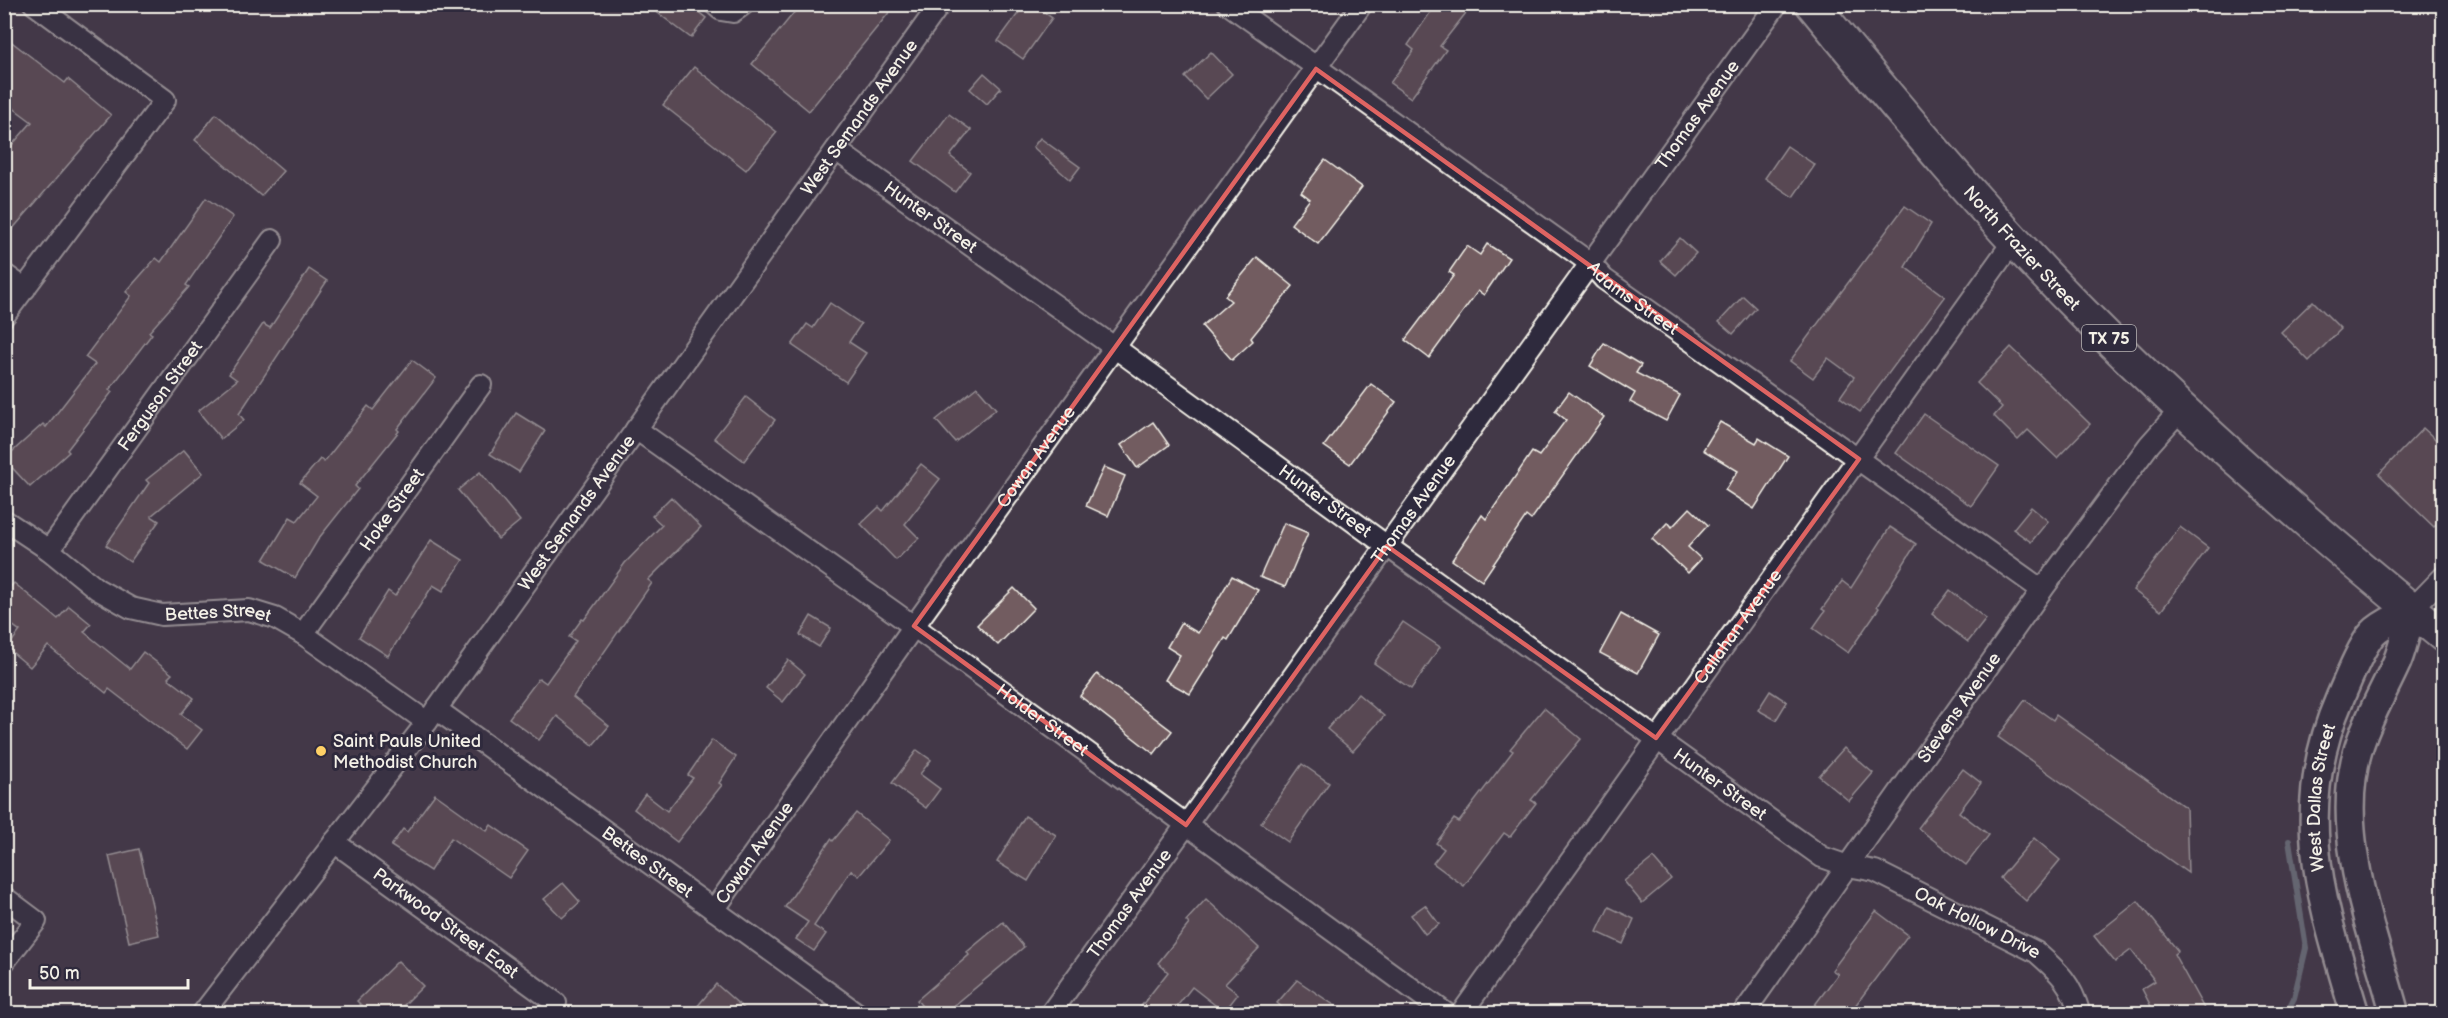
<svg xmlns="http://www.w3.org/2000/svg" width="2448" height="1018" font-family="'Balsamiq Sans',sans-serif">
<rect width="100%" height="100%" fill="#433948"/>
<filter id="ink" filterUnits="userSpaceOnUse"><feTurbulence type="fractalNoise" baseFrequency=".0167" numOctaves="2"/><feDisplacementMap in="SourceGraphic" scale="12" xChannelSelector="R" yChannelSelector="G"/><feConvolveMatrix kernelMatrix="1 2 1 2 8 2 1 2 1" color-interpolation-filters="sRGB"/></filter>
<g filter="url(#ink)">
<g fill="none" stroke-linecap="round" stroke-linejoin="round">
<!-- stream -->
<polyline stroke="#8d9ba1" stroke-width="6" points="2286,1014 2294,998 2306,948 2289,841"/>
</g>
<!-- building -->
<g fill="#725c60" stroke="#f4f1e8" stroke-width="1.5">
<polygon points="646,4 688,4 706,18 691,38"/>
<polygon points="801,4 896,4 809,111 752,64"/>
<polygon points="1025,4 1033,4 1052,18 1023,59 998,41"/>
<polygon points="1436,4 1473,4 1440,46 1446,50 1411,98 1390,83 1414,50 1408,45"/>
<polygon points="4,36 65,83 68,79 111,115 4,239 4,154 32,122 4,101"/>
<polygon points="1211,52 1232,74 1206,99 1185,77"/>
<polygon points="694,67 777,132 746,170 663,105"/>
<polygon points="984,73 1001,88 987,104 970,89"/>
<polygon points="216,114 283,171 261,196 195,140"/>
<polygon points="949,114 971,130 950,156 970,172 955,192 913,161"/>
<polygon points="1040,138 1080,167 1070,180 1033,147"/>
<polygon points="1787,146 1815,165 1793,197 1765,178"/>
<polygon points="1325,160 1362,187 1318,244 1291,224 1310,199 1301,192"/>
<polygon points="206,198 233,217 186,285 189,287 149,332 152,334 109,390 112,392 67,450 69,452 30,487 4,459 43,424 46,427 95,364 85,357 131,296 126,292 156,258 161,262"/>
<polygon points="1905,206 1931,224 1905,267 1945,297 1860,412 1840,397 1854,377 1828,358 1813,378 1790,361"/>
<polygon points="1680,238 1696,253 1676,275 1660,261"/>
<polygon points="1487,244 1509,258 1484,295 1478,291 1429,358 1405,340 1454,275 1449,272 1467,246 1480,255"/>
<polygon points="1257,257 1293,286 1251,338 1253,341 1232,360 1202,326 1231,301 1225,296"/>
<polygon points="309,269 327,281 239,414 244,420 221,439 198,411 237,380 229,374 263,324 270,328"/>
<polygon points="1743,296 1756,308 1733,334 1719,322"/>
<polygon points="2313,301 2341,329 2309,361 2281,332"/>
<polygon points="830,303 861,324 849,342 866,353 846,382 792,345 807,324 813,328"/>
<polygon points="1604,343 1641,365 1636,373 1680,395 1666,421 1630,402 1635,393 1590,366"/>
<polygon points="2011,347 2090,424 2057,458 2028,430 2018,440 1994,416 2002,407 1977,383"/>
<polygon points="412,360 436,378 397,429 399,431 355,486 358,489 319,538 295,578 264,560 290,517 297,521 317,496 300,483 320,459 324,462 368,406 373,410"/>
<polygon points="1371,384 1396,402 1350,464 1324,446"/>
<polygon points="977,387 996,409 955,442 936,420"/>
<polygon points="1569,392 1604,417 1531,520 1526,516 1482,581 1452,560 1482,515 1486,519 1532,452 1539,456 1566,420 1555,411"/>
<polygon points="746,397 775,420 744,461 714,438"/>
<polygon points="516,413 545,431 519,472 490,454"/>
<polygon points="1924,414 1999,466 1971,506 1896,453"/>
<polygon points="1153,422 1169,445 1137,468 1121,445"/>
<polygon points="1720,422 1756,443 1759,438 1788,456 1754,509 1725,490 1738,471 1703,450"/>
<polygon points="2423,428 2444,447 2444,518 2434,527 2379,474"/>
<polygon points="184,450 203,473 151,516 159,521 130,562 106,545 149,483 146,480"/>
<polygon points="921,464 940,479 905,524 919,538 896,560 861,524 879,507 883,511"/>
<polygon points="1104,467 1125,476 1108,516 1086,506"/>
<polygon points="480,472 520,521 498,539 458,490"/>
<polygon points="671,497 701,527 648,580 652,583 573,697 609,726 593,745 557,716 539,740 509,718 539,678 546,683 576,641 569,637 582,619 584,620 625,563 662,525 652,516"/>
<polygon points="2031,507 2048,521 2031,542 2013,529"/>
<polygon points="1690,508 1708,525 1688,547 1701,559 1688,573 1652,539 1668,522 1672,527"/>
<polygon points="1284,523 1308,533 1285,587 1260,577"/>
<polygon points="1890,527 1916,544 1877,606 1879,608 1848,653 1813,628 1825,611 1822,609 1842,581 1851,588"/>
<polygon points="2180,527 2208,548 2161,611 2133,590"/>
<polygon points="431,540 463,560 443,591 433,585 388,656 359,637 388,591 395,596"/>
<polygon points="1232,576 1258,590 1228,640 1225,638 1190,694 1165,680 1180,655 1167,647 1181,623 1198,633"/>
<polygon points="14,583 58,619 69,606 91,624 84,632 130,669 143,652 172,674 168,678 194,698 181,714 202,730 187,749 109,689 106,693 48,646 30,667 7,648 20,631 4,619 4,594"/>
<polygon points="1014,588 1034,608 998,645 977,625"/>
<polygon points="1950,590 1986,619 1968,642 1932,614"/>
<polygon points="1621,614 1659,635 1638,673 1600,653"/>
<polygon points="811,616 831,628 819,647 800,635"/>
<polygon points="1403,622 1440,647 1411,689 1374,663"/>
<polygon points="788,660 805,674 783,702 766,688"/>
<polygon points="1097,674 1172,731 1154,754 1080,696"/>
<polygon points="1770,691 1787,702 1776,720 1758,710"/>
<polygon points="1358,694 1384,716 1353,751 1327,729"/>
<polygon points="2025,700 2053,720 2056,715 2186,808 2188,873 1998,737"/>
<polygon points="1544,708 1581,739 1531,800 1536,803 1510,837 1504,833 1464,886 1433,863 1444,849 1436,843 1454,819 1459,822 1513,751 1510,749"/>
<polygon points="712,740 736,757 719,783 722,785 677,842 634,809 645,794 667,811 693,778 688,775"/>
<polygon points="1844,748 1873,773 1849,801 1819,776"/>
<polygon points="917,750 931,760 920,774 940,789 926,808 892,783"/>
<polygon points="1302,764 1329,783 1288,842 1261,823"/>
<polygon points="1963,769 1981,783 1959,812 1989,835 1966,865 1918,828"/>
<polygon points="435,794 487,831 491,825 528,851 509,878 451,838 430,871 391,846 403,829 407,832"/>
<polygon points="856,813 889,840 859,876 851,870 814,926 826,934 814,951 796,939 808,922 785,907 831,839 833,841"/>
<polygon points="1025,816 1056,835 1028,881 997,862"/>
<polygon points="2034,838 2060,860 2026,901 2000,878"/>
<polygon points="139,849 159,935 129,942 109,856"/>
<polygon points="1653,858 1671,879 1642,903 1624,881"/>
<polygon points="563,883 580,902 562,918 544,899"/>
<polygon points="1206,899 1259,948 1225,984 1238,994 1224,1012 1192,987 1171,1014 1135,1014 1168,972 1158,963 1189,924 1186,921"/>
<polygon points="2138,901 2178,951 2174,954 2207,1014 2155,1014 2142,989 2155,981 2131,950 2115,962 2094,936"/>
<polygon points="1425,905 1439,924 1425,934 1411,915"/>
<polygon points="1609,907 1634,919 1623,944 1597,932"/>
<polygon points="1876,911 1908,935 1849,1014 1808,1014 1838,974 1832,970"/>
<polygon points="1003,922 1024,947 944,1014 928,1014 917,1000 969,955 967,952"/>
<polygon points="398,961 423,986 395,1014 370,1014 357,1001"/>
<polygon points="1297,980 1347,1014 1289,1013 1277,1003"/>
<polygon points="716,984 750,1014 691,1014"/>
</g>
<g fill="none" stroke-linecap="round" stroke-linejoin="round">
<defs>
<g id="street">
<polyline points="714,4 721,10 733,12 744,4"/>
<path id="s1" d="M1228,4l362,259 14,16 438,311"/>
<path id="s2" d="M836,150l278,197 273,199 435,311 26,9 27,5 161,81c24,21 35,31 44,62"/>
<polyline points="4,274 25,289"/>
<polyline points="4,316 165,100 34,4"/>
<path id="s3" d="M636,429l258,183 553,402"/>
<path id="s4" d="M4,520l45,30 48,39 34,19 31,7 87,-5 26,8 28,16 124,88"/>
<path id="s5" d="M49,550l223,-310"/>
<polyline points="2412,609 2444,576"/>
<path id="s6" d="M303,634l178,-249"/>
<path id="s7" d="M436,709l422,305"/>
<path id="s8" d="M334,842l222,161"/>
<polyline points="4,897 36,921 4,962"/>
<path id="s9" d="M714,910l200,-284 448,-622"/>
<path id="s10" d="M202,1014l225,-292 513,-718"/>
<path id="s11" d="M1050,1014l727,-1010"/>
<path id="s12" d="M1461,1014l553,-774"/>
<path id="s13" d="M1743,1014l299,-424 107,-145 33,-37"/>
</g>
<g id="secondary">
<path id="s14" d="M2355,1014c-33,-113 -65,-201 -15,-316 7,-16 21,-52 33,-65 9,-10 27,-16 39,-24"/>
<path d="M2395,1014c-22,-81 -62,-181 -37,-264 9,-31 26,-59 39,-88 7,-17 10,-35 15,-53"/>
</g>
<g id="primary">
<path id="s15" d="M1812,4c88,107 175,213 273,311 112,113 234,220 359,321"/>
</g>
</defs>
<!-- street casing -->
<use href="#street" stroke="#f4f1e8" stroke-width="24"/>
<!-- secondary casing -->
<use href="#secondary" stroke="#f4f1e8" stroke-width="32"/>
<!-- primary casing -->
<use href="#primary" stroke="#f4f1e8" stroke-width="36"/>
<!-- street -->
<use href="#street" stroke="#2f2a3d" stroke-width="20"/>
<!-- secondary -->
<use href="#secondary" stroke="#2f2a3d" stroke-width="27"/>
<!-- primary -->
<use href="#primary" stroke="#2f2a3d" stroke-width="32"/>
</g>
</g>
<!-- marked area -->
<path d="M0 0H2448V1018H0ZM1316,69l543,390 -203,279 -269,-192 -201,279 -272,-199z" fill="#433948" fill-opacity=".55" fill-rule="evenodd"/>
<path fill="none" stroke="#df6462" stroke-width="4.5" stroke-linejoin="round" d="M1316,69l543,390 -203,279 -269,-192 -201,279 -272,-199z"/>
<!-- markers -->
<circle fill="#ffd166" stroke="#2f2a3d" stroke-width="2" cx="321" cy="751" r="6"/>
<g text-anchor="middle" stroke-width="6" stroke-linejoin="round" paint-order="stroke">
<!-- shield labels -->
<rect fill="#2f2a3d" stroke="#b9b5b5" stroke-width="1.5" x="2082" y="325" width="54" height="26" rx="4.5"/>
<g font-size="16" font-weight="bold" fill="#f4f1e8">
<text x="2109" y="344">TX 75</text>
</g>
<!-- street labels -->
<g font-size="18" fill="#f4f1e8" stroke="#2f2a3d">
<text dy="6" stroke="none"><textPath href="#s11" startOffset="1108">Thomas Avenue</textPath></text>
<text dy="6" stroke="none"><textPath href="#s10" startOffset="1112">West Semands Avenue</textPath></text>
<text dy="6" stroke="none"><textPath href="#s2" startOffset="116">Hunter Street</textPath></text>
<text dy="6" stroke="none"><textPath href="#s15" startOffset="322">North Frazier Street</textPath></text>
<text dy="6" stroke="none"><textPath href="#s1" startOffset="501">Adams Street</textPath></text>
<text dy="6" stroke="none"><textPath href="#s5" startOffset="190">Ferguson Street</textPath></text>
<text dy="6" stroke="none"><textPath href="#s9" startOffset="556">Cowan Avenue</textPath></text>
<text dy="6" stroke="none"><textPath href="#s2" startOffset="602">Hunter Street</textPath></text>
<text dy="6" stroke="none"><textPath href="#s11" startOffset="622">Thomas Avenue</textPath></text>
<text dy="6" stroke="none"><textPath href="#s6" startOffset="153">Hoke Street</textPath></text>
<text dy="6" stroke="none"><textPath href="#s10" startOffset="626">West Semands Avenue</textPath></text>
<text dy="6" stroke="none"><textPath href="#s4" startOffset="243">Bettes Street</textPath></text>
<text dy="6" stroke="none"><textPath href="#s12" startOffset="476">Callahan Avenue</textPath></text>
<text dy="6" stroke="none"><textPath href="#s13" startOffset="375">Stevens Avenue</textPath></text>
<text dy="6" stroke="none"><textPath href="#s3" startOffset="500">Holder Street</textPath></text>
<text dy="6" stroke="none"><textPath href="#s2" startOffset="1088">Hunter Street</textPath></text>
<text dy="6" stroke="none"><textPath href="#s14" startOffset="222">West Dallas Street</textPath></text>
<text dy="6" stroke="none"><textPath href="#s9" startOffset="70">Cowan Avenue</textPath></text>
<text dy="6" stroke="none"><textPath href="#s7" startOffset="261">Bettes Street</textPath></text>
<text dy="6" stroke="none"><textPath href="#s11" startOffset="136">Thomas Avenue</textPath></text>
<text dy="6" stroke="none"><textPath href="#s8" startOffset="138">Parkwood Street East</textPath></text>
<text dy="6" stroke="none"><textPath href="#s2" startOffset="1383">Oak Hollow Drive</textPath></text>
</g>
<!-- poi labels -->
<g font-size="18" fill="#f4f1e8" stroke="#2f2a3d" text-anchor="start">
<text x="333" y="747">Saint Pauls United<tspan x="333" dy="21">Methodist Church</tspan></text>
</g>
</g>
<!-- margin -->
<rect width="2448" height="1018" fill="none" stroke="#2f2a3d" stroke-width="24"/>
<rect x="12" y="12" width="2424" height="994" fill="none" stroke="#f4f1e8" stroke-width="2" filter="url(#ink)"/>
<!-- scale -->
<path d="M30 979v9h158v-9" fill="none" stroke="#f4f1e8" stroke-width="3"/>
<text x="39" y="979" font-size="18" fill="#f4f1e8" stroke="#2f2a3d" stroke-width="4.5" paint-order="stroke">50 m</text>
</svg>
